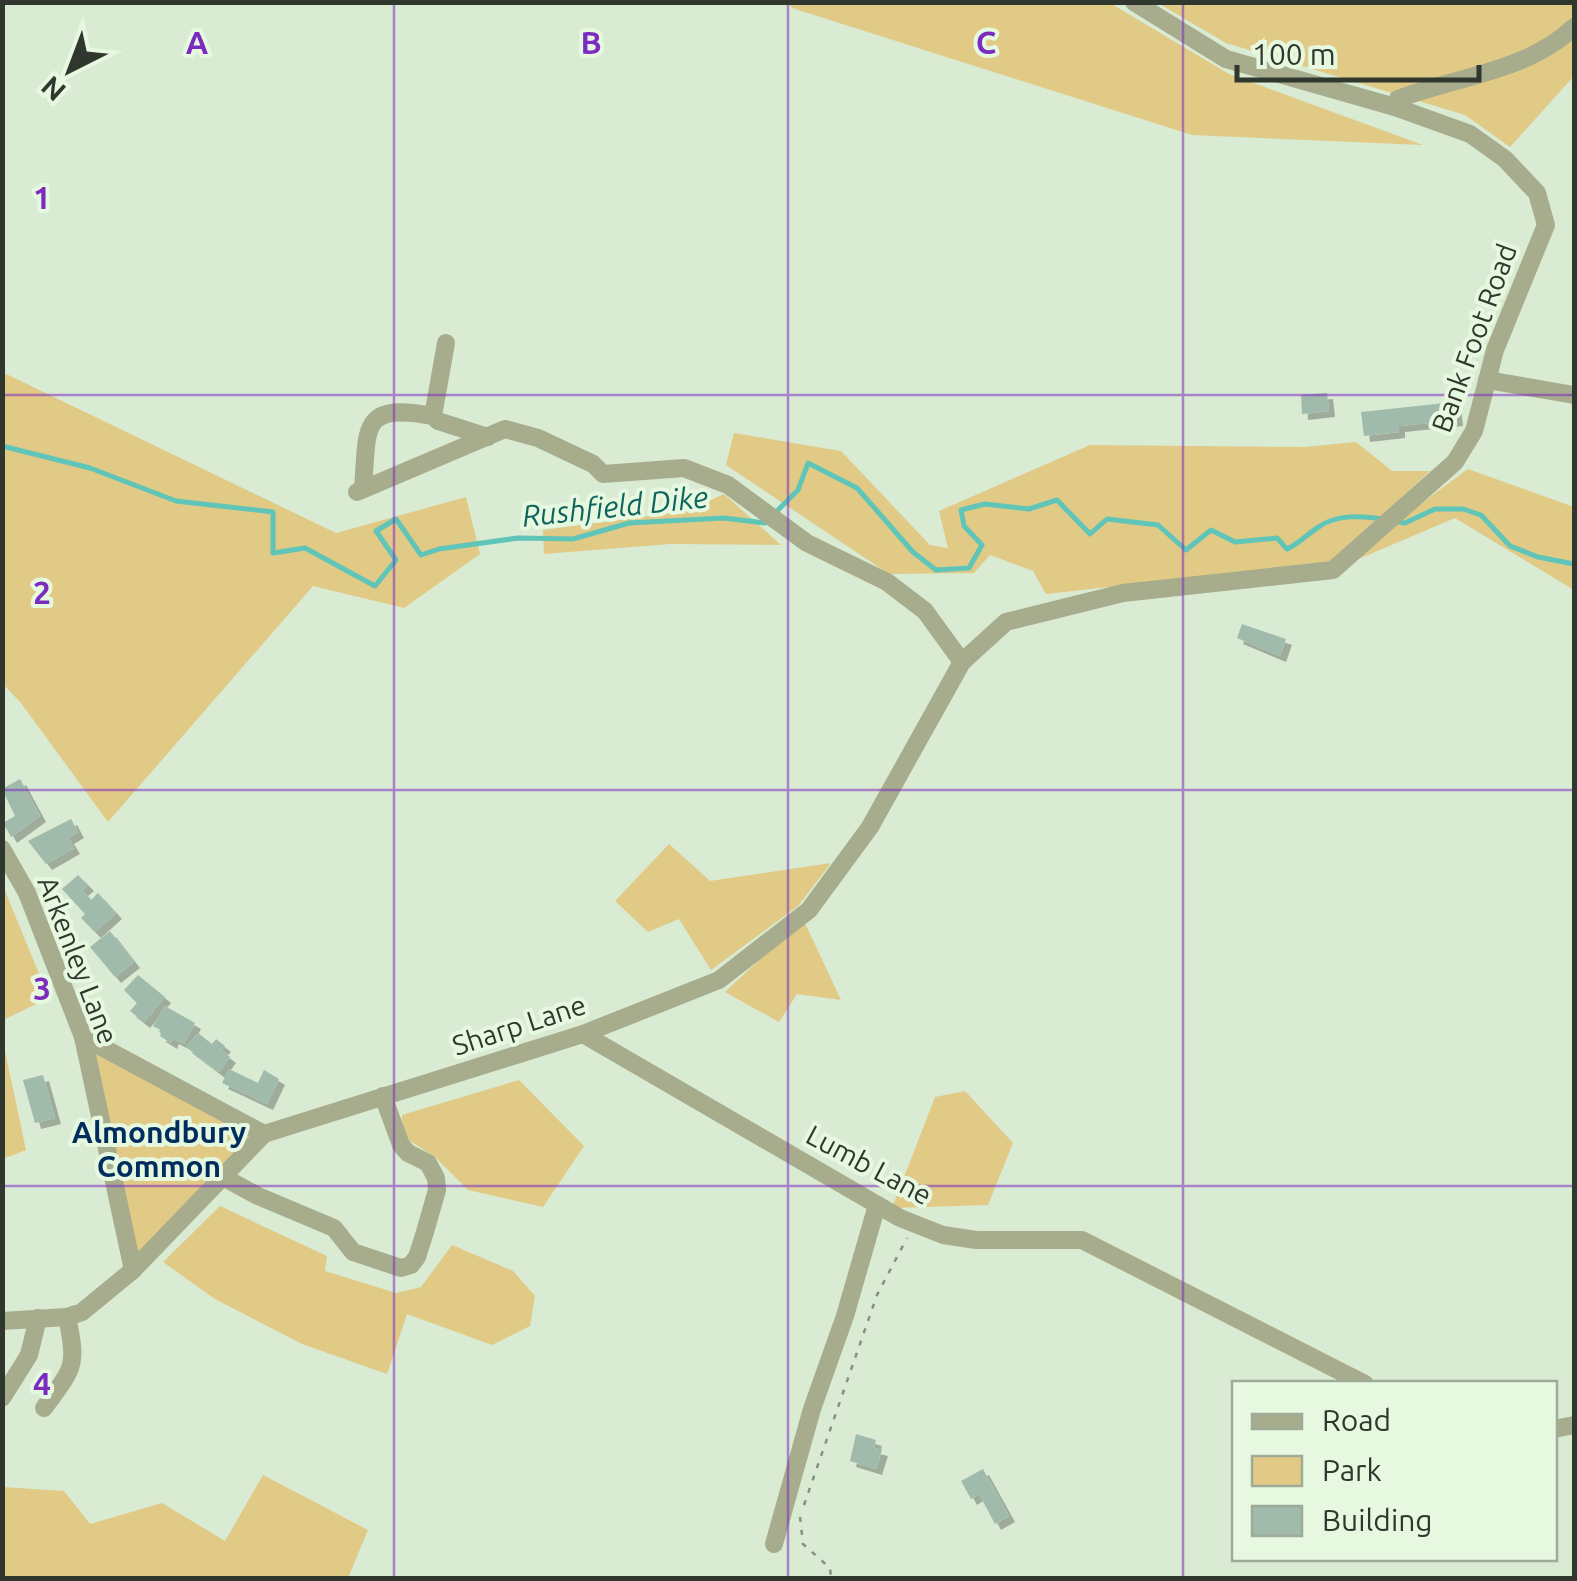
<svg xmlns="http://www.w3.org/2000/svg" width="1577" height="1581" font-family="Ubuntu,sans-serif">
<defs>
<filter id="shadow"><feDropShadow dx="6" dy="6" stdDeviation="0" flood-color="#0004"/></filter>
</defs>
<rect width="100%" height="100%" fill="#d9ebd3"/>
<!-- green -->
<g fill="#e1c986">
<polygon points="789,3 1110,3 1229,74 1423,145 1192,135 792,8"/>
<polygon points="1158,3 1574,3 1574,76 1510,147 1465,115 1226,43"/>
<polygon points="2,372 336,533 466,497 480,554 404,608 313,586 108,822 21,703 3,684"/>
<polygon points="734,433 841,451 930,545 948,548 939,511 1090,445 1304,447 1356,442 1392,471 1430,471 1332,562 1046,594 1033,571 990,555 974,573 889,574 726,465"/>
<polygon points="1468,469 1574,507 1574,590 1455,518 1328,572"/>
<polygon points="724,494 781,545 670,544 544,554 543,530 687,511"/>
<polygon points="669,844 710,881 831,863 798,906 711,970 679,919 648,932 615,901"/>
<polygon points="3,886 49,998 3,1020 2,1020"/>
<polygon points="803,919 841,1000 797,994 779,1022 725,992"/>
<polygon points="82,1038 262,1134 130,1271"/>
<polygon points="3,1042 26,1150 3,1159 2,1042"/>
<polygon points="519,1080 584,1146 543,1207 468,1190 435,1157 401,1135 402,1115"/>
<polygon points="965,1091 1013,1143 988,1205 892,1208 935,1097"/>
<polygon points="220,1206 327,1256 325,1271 396,1293 421,1287 452,1245 513,1271 535,1296 530,1326 492,1345 407,1314 387,1374 302,1344 215,1299 163,1262"/>
<polygon points="263,1475 368,1530 348,1578 3,1578 3,1487 64,1491 90,1524 162,1503 225,1541"/>
</g>
<g fill="none" stroke-linecap="round" stroke-linejoin="round">
<!-- stream -->
<g stroke="#5fc5b8" stroke-width="5">
<path d="M2,446l88,22 86,33 97,11v41l32,-5 70,38 21,-26 -20,-29 20,-12 25,36 18,-6 79,-11 55,1 56,-16 95,-5 41,5 33,-33 10,-27 49,25 56,64 23,18 33,-2 13,-23 -18,-19 -3,-16 24,-6 44,5 28,-9 33,34 17,-15 51,6 28,25 25,-20 24,12 42,-4 10,11c13,-6 20,-15 33,-23 18,-12 42,-10 62,-7"/>
<polyline points="1398,522 1405,523 1435,509 1463,509 1481,515 1510,546 1538,557 1574,564"/>
</g>
</g>
<!-- building -->
<g fill="#a0bbac" filter="url(#shadow)">
<polygon points="1327,393 1329,411 1302,414 1301,395"/>
<polygon points="1455,402 1457,420 1399,426 1399,432 1364,436 1361,412"/>
<polygon points="1242,624 1286,639 1280,656 1237,638"/>
<polygon points="20,779 40,816 11,837 3,823 15,816 2,789"/>
<polygon points="71,819 78,832 68,838 74,848 46,864 28,841"/>
<polygon points="78,875 88,885 82,890 91,900 98,893 116,913 95,932 81,918 85,914 62,889"/>
<polygon points="110,931 134,962 115,977 90,947"/>
<polygon points="138,975 165,997 144,1022 130,1011 137,1003 124,990"/>
<polygon points="165,1006 195,1023 184,1044 173,1038 171,1043 160,1036 162,1031 153,1026"/>
<polygon points="198,1033 212,1044 216,1039 225,1046 221,1050 230,1057 219,1072 186,1047"/>
<polygon points="229,1069 258,1083 264,1070 279,1079 267,1104 222,1083"/>
<polygon points="43,1075 55,1118 35,1123 23,1080"/>
<polygon points="856,1434 876,1440 874,1448 882,1450 876,1469 850,1461"/>
<polygon points="983,1469 1009,1516 995,1524 979,1494 971,1499 961,1481"/>
</g>
<g fill="none" stroke-linecap="round" stroke-linejoin="round">
<!-- path -->
<g stroke="#849080" stroke-width="2.5" stroke-dasharray="5 8" stroke-linecap="butt">
<polyline points="804,1505 877,1295 907,1238"/>
<polyline points="800,1517 803,1544 830,1568 831,1578"/>
</g>
<!-- minor -->
<g stroke="#a7ac8c" stroke-width="18">
<path d="M1395,107l3,-8c60,-23 128,-27 176,-72"/>
<polyline points="446,343 433,416 438,421 488,437"/>
<polyline points="1487,380 1574,395"/>
<path d="M363,489c5,-61 -4,-87 70,-73"/>
<polyline points="357,492 505,429 538,438 593,464 603,474 684,468 728,485 807,543 887,582 925,611 962,662"/>
<polyline points="2,849 27,893 83,1037 133,1270"/>
<polyline points="583,1034 900,1218 943,1235 976,1240 1082,1240 1365,1384"/>
<polyline points="83,1037 264,1134"/>
<polyline points="223,1177 258,1196 334,1228 353,1252 401,1268 411,1265 417,1257 425,1232 437,1190 436,1178 428,1163 408,1153 401,1145 383,1096"/>
<polyline points="2,1321 67,1317 82,1312 133,1270 264,1134 583,1034 719,980 809,910 870,827 962,662 1006,622 1123,593 1333,570 1455,462 1474,431 1495,350 1546,225 1537,193 1505,159 1470,134 1395,107 1226,59 1134,2"/>
<polyline points="2,1398 29,1355 38,1318"/>
<path d="M44,1408c29,-40 34,-41 23,-91"/>
<polyline points="1554,1429 1574,1425"/>
<polyline points="774,1544 812,1409 845,1316 877,1205"/>
</g>
</g>
<!-- grid -->
<path fill="none" stroke="#7b2cbf" stroke-width="2.5" stroke-opacity="0.55" d="M394,2v1576M788,2v1576M1183,2v1576M2,395h1572M2,790h1572M2,1186h1572"/>
<g text-anchor="middle" stroke-width="8" stroke-linejoin="round" paint-order="stroke">
<!-- street labels -->
<g font-size="28" fill="#30372e" stroke="#e7f8e0">
<text transform="translate(1474 338) rotate(-70)" y="10">Bank Foot Road</text>
<text transform="translate(78 960) rotate(69)" y="10">Arkenley Lane</text>
<text transform="translate(519 1025) rotate(-18)" y="10">Sharp Lane</text>
<text transform="translate(869 1165) rotate(28)" y="10">Lumb Lane</text>
</g>
<!-- water labels -->
<g font-size="30" font-style="italic" fill="#0e645c" stroke="#e7f8e0">
<text transform="translate(615 507) rotate(-6)" y="10">Rushfield Dike</text>
</g>
<!-- neighbourhood labels -->
<g font-size="30" font-weight="bold" fill="#002d5e" stroke="#e7f8e0">
<text x="159" y="1143">Almondbury<tspan x="159" dy="34">Common</tspan></text>
</g>
</g>
<g font-size="32" text-anchor="middle" font-weight="bold" fill="#7b2cbf" stroke="#e7f8e0" stroke-width="8" stroke-linejoin="round" paint-order="stroke">
<text x="197" y="54">A</text>
<text x="591" y="54">B</text>
<text x="986" y="54">C</text>
<text x="42" y="209">1</text>
<text x="42" y="604">2</text>
<text x="42" y="1000">3</text>
<text x="42" y="1395">4</text>
</g>
<!-- border -->
<rect width="1577" height="1581" fill="none" stroke="#30372e" stroke-width="10"/>
<!-- legend -->
<rect x="1232" y="1381" width="325" height="180" fill="#e7f8e0" stroke="#9eab99" stroke-width="2.5"/>
<rect x="1252" y="1414" width="50" height="15" fill="#a7ac8c" stroke="#9eab99" stroke-width="2.5"/>
<text x="1322" y="1431" font-size="30" fill="#30372e">Road</text>
<rect x="1252" y="1456" width="50" height="30" fill="#e1c986" stroke="#9eab99" stroke-width="2.5"/>
<text x="1322" y="1481" font-size="30" fill="#30372e">Park</text>
<rect x="1252" y="1506" width="50" height="30" fill="#a0bbac" stroke="#9eab99" stroke-width="2.5"/>
<text x="1322" y="1531" font-size="30" fill="#30372e">Building</text>
<!-- north arrow -->
<g transform="translate(70 70) rotate(222)" stroke="#e7f8e0" stroke-width="8" paint-order="stroke">
<path d="M0-8L18 38L0 25L-18 38Z" fill="#30372e"/>
<text y="-15" font-size="28" font-weight="bold" text-anchor="middle" fill="#30372e">N</text>
</g>
<!-- scale -->
<path d="M1237 65v15h242v-15" fill="none" stroke="#30372e" stroke-width="5"/>
<text x="1252" y="65" font-size="30" fill="#30372e" stroke="#e7f8e0" stroke-width="8" paint-order="stroke">100 m</text>
</svg>
